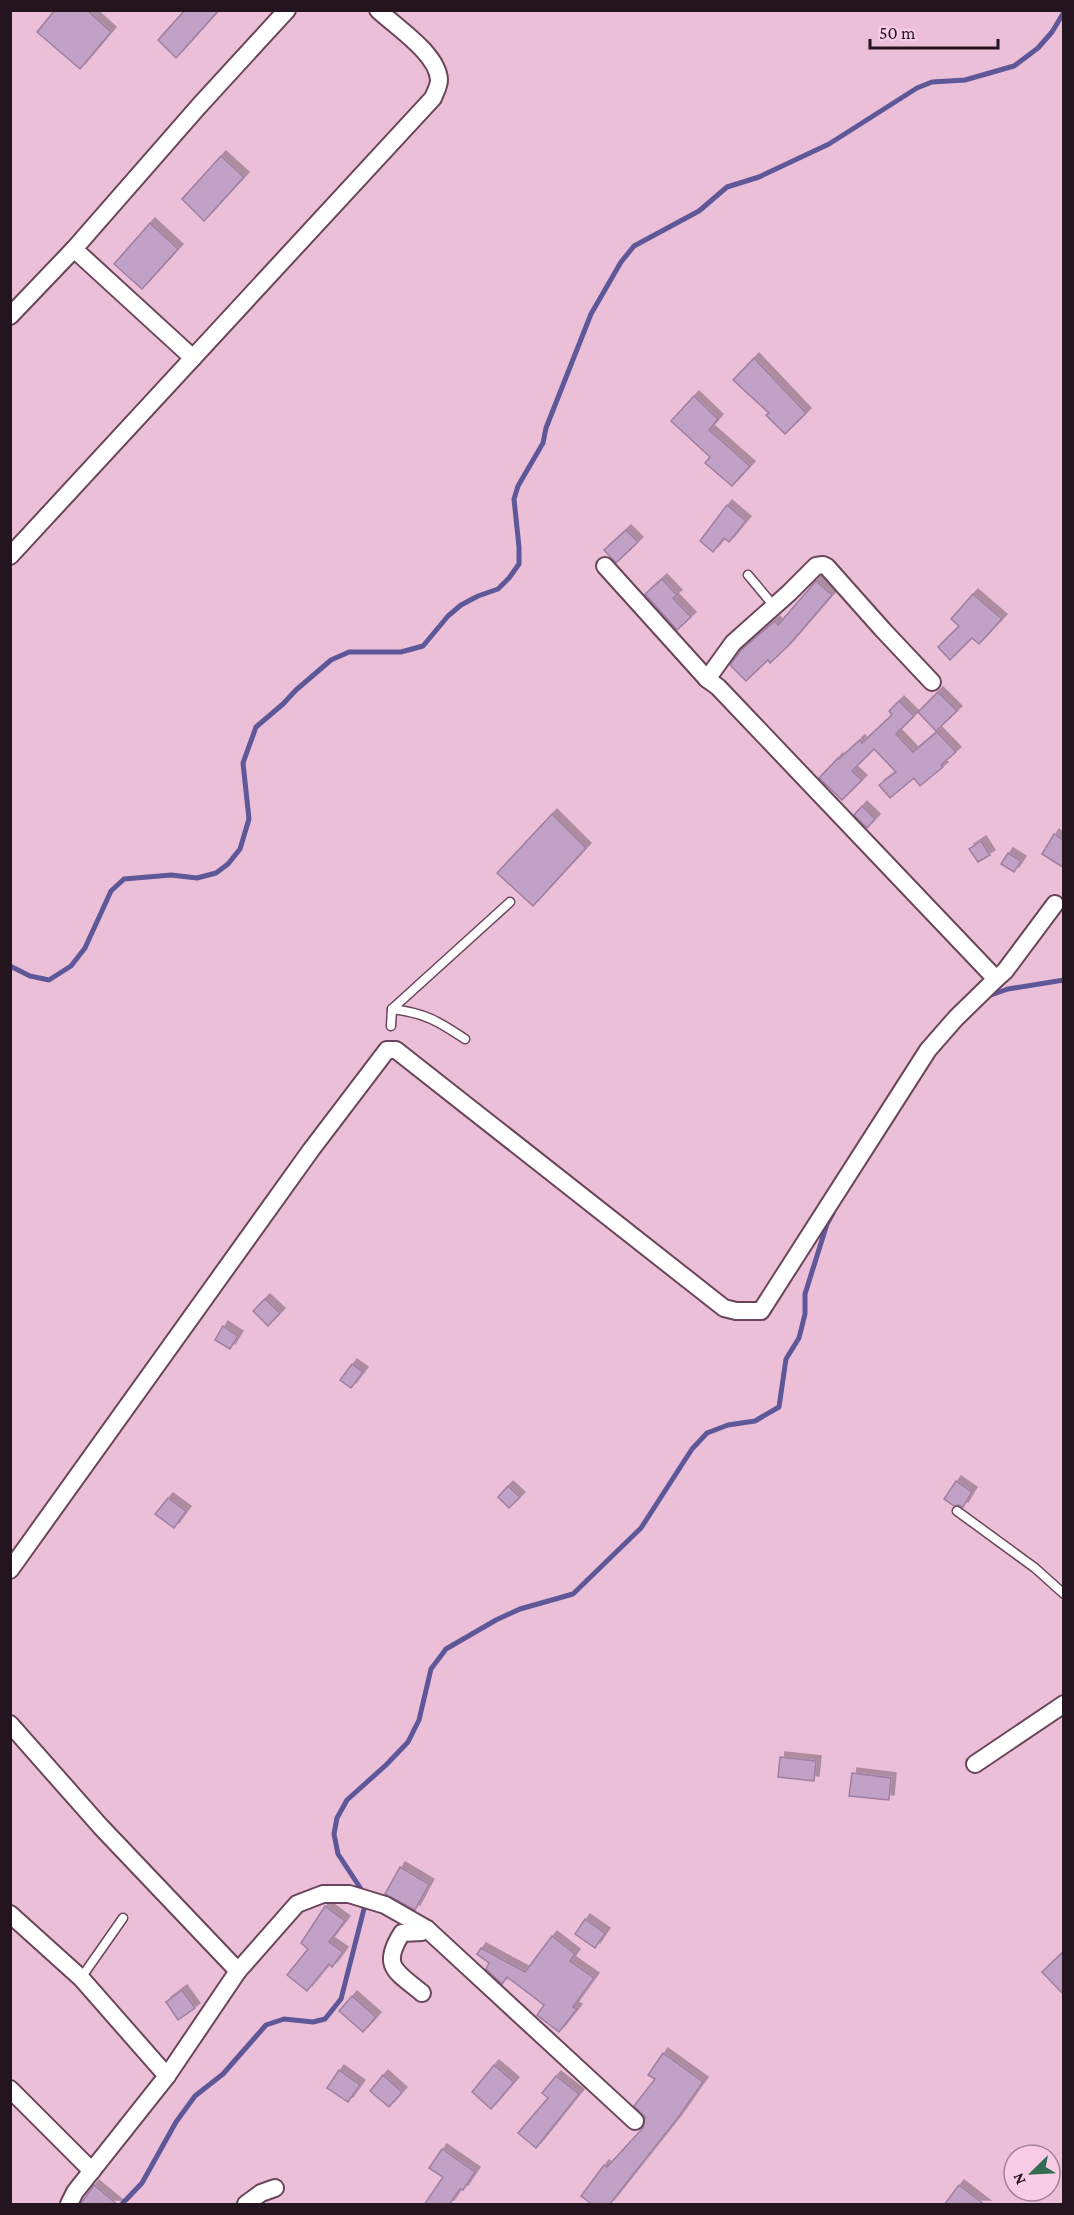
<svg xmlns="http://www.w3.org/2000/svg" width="1074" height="2215" font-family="'Crimson Pro',serif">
<defs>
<filter id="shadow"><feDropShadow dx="5" dy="-5" stdDeviation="0" flood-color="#0004"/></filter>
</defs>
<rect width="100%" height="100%" fill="#ecbfd9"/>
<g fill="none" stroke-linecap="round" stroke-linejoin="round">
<!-- stream -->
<g stroke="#5e5898" stroke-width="5">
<polyline points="10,966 30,976 49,980 71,966 85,948 111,891 124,879 171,875 197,878 216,873 228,864 240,849 249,819 243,763 256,727 283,704 296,690 331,660 349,652 401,652 423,646 448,616 461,605 478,596 498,589 509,578 519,564 519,547 514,499 518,486 543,443 546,428 591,314 621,262 634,246 699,211 727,187 759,177 829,144 917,88 932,82 965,80 1014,66 1038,48 1052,32 1064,12"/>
<polyline points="988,996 1008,989 1064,980"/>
<polyline points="122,2204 142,2183 176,2122 195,2096 223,2074 266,2025 284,2019 313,2022 325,2019 341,1999 364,1909 361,1889 338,1854 334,1834 337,1818 347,1800 386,1765 408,1742 419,1720 431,1669 446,1649 496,1620 520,1609 573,1594 641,1528 692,1449 707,1433 728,1425 755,1421 779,1407 786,1359 799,1338 805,1314 805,1294 827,1224 833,1213"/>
</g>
</g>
<!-- building -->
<g fill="#c1a1c5" stroke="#9e7fa1" stroke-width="1.5" filter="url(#shadow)">
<polygon points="55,10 87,10 111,32 80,69 37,32"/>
<polygon points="185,10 219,10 176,58 158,40"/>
<polygon points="221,156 244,177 204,221 182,199"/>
<polygon points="150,223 178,249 142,289 114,264"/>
<polygon points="754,358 806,413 785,434 766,415 769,413 733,380"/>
<polygon points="694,396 718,419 709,430 750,466 732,486 705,463 710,457 671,421"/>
<polygon points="727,505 746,521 729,542 724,538 713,552 700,541"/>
<polygon points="626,530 638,542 616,563 604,550"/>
<polygon points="662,579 677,595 673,598 691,617 677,630 645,594"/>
<polygon points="816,581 832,595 789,645 770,663 768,660 746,681 730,665 741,650 775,621 778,625"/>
<polygon points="973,594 1002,619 979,644 972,638 950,660 938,647 959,626 951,619"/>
<polygon points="938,692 957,711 936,731 918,712"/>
<polygon points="899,701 914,716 896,734 913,752 937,732 956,752 941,765 943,767 920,786 914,778 890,798 879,785 896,772 874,749 852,771 862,780 842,800 819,778 838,758 839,759 860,740 862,743 892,715 889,711"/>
<polygon points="862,806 875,819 867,828 854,815"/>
<polygon points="552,814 586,848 533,906 497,873"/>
<polygon points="1054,834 1064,841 1064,868 1042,854"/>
<polygon points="981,841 990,855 978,862 969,849"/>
<polygon points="1008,853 1021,861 1014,872 1001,864"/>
<polygon points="265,1299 280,1313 268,1326 253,1311"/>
<polygon points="223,1326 238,1336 230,1349 215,1340"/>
<polygon points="352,1364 363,1372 351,1388 340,1380"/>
<polygon points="956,1481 972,1492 963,1507 958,1505 954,1506 944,1499"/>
<polygon points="508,1486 520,1497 509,1508 498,1497"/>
<polygon points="168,1498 186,1511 174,1528 155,1514"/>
<polygon points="780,1757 816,1761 814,1781 778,1777"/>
<polygon points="852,1773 891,1778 889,1800 849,1796"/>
<polygon points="400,1867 429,1884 415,1910 385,1894"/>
<polygon points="325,1906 345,1921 329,1942 343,1952 332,1967 329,1964 307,1991 287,1975 308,1949 301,1943"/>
<polygon points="585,1919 605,1933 595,1948 575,1934"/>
<polygon points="552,1936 575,1954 570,1961 594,1978 573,2007 577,2009 559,2032 537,2015 544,2005 507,1977 502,1984 486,1969 489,1963 477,1954 481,1948 525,1972"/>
<polygon points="1064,1951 1064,1995 1042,1972"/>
<polygon points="182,1990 195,2008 178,2020 166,2002"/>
<polygon points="352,1996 376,2017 363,2032 339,2011"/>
<polygon points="663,2053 703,2082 677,2119 609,2205 593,2205 581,2196 604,2165 607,2167 643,2128 645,2117 634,2106 655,2079 648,2075"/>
<polygon points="494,2065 514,2082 491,2109 472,2092"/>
<polygon points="339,2070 360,2085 348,2102 327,2088"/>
<polygon points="383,2075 402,2092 389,2107 370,2091"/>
<polygon points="556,2076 579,2094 536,2148 518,2133 548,2098 542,2093"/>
<polygon points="442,2149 475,2172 463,2190 460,2189 449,2205 424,2205 443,2177 429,2168"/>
<polygon points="94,2185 118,2205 80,2205"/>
<polygon points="959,2185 985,2205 944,2205"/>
</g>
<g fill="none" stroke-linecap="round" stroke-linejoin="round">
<defs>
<g id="service">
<polyline points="748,575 774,606"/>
<path d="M392,1009c33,4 46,12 73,30"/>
<polyline points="391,1026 392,1009 510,902"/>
<polyline points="957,1511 1035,1568 1064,1594"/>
<polyline points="81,1978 123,1918"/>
</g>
<g id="minor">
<polyline points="74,249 193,358"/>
<polyline points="10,316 74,249 199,106 287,10"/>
<path d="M10,556l423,-458c2,-5 6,-12 6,-18 -1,-26 -43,-53 -61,-70"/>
<polyline points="605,566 707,679"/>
<polyline points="996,979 1005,971 1055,904"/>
<polyline points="10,1570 311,1150 387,1050 396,1050 724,1308 736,1311 761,1311 928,1050 956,1018 996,979 718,687 707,679 733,643 789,593 816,566 823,565 827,567 883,630 932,682"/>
<polyline points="10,1724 101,1827 238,1971 167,2076 75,2192 69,2204"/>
<polyline points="975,1764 1064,1704"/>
<polyline points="10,1914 81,1978 167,2076"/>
<polyline points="238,1971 297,1904 323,1894 349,1894 385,1905 427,1929 635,2121"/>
<path d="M422,1993c-25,-21 -42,-26 -20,-60l20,-1 5,-3"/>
<polyline points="10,2089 92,2171"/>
<polyline points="246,2204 261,2193 275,2188"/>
</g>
</defs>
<!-- service casing -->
<use href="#service" stroke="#6a455b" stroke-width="11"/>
<!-- minor casing -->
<use href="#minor" stroke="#6a455b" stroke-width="20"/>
<!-- service -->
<use href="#service" stroke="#fff" stroke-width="8"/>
<!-- minor -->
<use href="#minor" stroke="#fff" stroke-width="16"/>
</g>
<!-- border -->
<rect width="1074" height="2215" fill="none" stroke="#23141d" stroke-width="24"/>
<!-- north arrow -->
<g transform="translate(1032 2173) rotate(246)"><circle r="28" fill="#f9cce6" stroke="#a38296" stroke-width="1.5"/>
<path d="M0-4.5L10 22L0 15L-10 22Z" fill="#346c53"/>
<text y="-9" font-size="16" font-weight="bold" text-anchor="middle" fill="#23141d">N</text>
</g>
<!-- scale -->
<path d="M870 39v9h128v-9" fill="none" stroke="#23141d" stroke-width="3"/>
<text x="879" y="39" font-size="18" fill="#23141d" stroke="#f9cce6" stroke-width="4.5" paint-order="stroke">50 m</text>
</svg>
